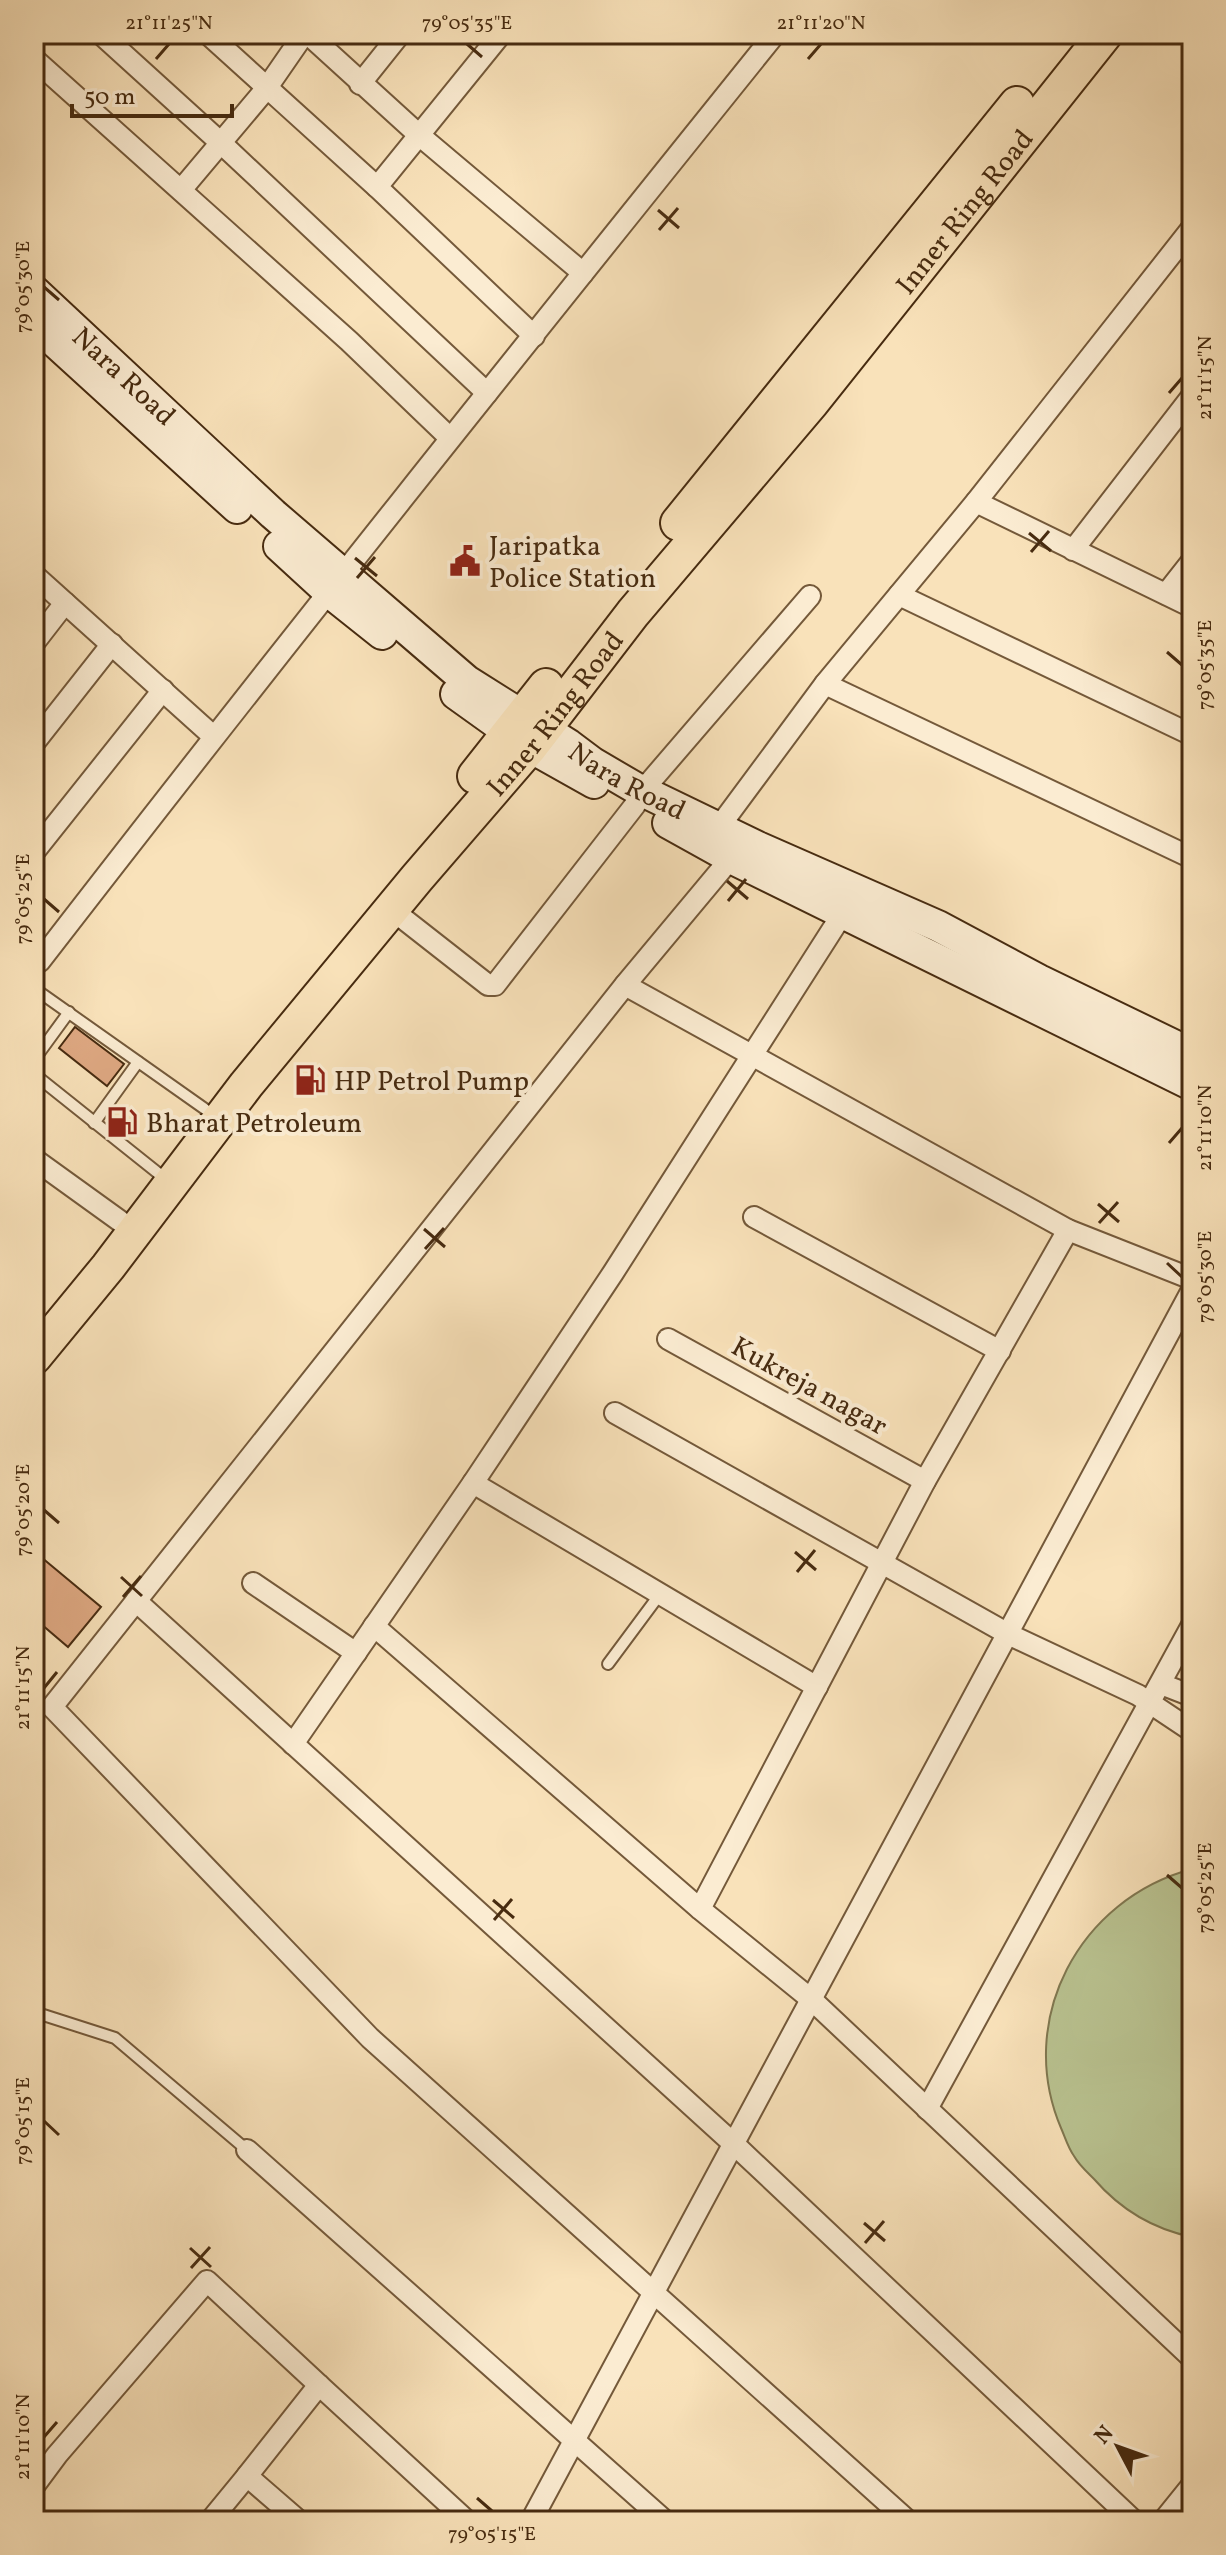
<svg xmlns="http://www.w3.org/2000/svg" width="1226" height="2555" font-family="Vollkorn,serif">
<rect width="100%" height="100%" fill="#f9e2ba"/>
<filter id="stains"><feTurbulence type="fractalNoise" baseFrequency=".0025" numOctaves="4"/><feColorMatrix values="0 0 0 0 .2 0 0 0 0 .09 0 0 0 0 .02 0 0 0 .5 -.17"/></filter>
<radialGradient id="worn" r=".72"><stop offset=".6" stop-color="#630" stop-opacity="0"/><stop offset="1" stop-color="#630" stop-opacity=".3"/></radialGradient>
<!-- green -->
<path fill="#bac492" stroke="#807851" stroke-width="2" d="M1192,1869v368c-39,-8 -72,-28 -98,-58 -7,-7 -15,-14 -20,-23 -6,-8 -9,-19 -13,-28 -46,-108 18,-229 131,-259z"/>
<!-- building -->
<g fill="#dea882" stroke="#472b10" stroke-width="2">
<polygon points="75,1027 124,1064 107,1086 59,1048"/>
<polygon points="41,1557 101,1607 68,1647 34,1618 34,1565"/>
</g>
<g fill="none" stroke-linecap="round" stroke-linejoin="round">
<defs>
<g id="service">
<polyline points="35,989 205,1109"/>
<polyline points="34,1060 69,1012"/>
<polyline points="34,1074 158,1173"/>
<polyline points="94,1123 138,1062"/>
<polyline points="608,1664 660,1594"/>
<polyline points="34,2012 115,2038 247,2150"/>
</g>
<g id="minor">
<polyline points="101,34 221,143 487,393"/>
<polyline points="208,34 377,187"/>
<polyline points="308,34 419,135 583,273"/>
<polyline points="501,34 377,187 534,336"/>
<polyline points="34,59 349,341 450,438"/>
<polyline points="360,84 400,34"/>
<polyline points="181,190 266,89 304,34"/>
<polyline points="976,502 1192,607"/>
<polyline points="1073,550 1192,396"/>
<polyline points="34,575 213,736"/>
<polyline points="1166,594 1192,561"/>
<polyline points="899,595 1192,735"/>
<polyline points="34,643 65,603"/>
<polyline points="825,684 1192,858"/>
<polyline points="34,743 112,644"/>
<polyline points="643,790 810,596"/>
<polyline points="719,827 825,684 976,502 1192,228"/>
<polyline points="34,852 163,690"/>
<polyline points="731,858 625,985 52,1707 370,2038 908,2521"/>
<polyline points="391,909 488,985 495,985 635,805"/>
<path d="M34,965l6,-4c241,-312 488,-620 735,-927"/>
<polyline points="625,985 1068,1230"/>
<polyline points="34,1159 120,1221"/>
<polyline points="754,1217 1000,1351"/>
<polyline points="1192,1279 1068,1230 925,1481 700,1909 812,2000 1192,2358"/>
<polyline points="668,1339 925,1481"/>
<polyline points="615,1413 1010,1635 1138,1695 1192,1731"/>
<polyline points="473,1483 817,1687"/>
<polyline points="253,1583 356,1653"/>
<polyline points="136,1601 736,2146 1134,2521"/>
<polyline points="374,1626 700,1909"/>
<polyline points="1161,1684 1192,1696"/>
<polyline points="293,1744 473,1483 613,1273 843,913"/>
<polyline points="927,2109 1192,1625"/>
<polyline points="247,2150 665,2521"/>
<polyline points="34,2486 57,2455 207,2281 319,2385"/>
<polyline points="210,2521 247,2476"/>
<polyline points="299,2521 247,2476 319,2385 467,2521"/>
<path d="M531,2521c223,-409 444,-819 661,-1231"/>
</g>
<polyline id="tertiary" points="1167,2521 1192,2490"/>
<g id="secondary">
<path id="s1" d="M34,291l239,223 194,167 102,64 24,18 41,24 124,60 180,79 101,54 153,74"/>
<polyline points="34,323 237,508"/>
<polyline points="279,546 328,591 382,634"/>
<polyline points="456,694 530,747 594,783"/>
<polyline points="668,823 731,858 1192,1085"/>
</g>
<g id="trunk">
<polyline points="678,523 1017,104"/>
<polyline points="475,776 546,686"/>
<path id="s2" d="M34,1357l74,-90 138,-182 171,-207 113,-131 103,-134 179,-211 293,-368"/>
</g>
</defs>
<!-- service casing -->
<use href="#service" stroke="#74593a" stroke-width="14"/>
<!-- minor casing -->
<use href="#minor" stroke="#74593a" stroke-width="24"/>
<!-- tertiary casing -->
<use href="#tertiary" stroke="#74593a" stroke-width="30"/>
<!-- secondary casing -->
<use href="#secondary" stroke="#472b10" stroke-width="34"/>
<!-- trunk casing -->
<use href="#trunk" stroke="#472b10" stroke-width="38"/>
<!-- service -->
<use href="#service" stroke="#fbecd2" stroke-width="10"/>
<!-- minor -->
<use href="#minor" stroke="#fbecd2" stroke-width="20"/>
<!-- tertiary -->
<use href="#tertiary" stroke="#fbecd2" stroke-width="26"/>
<!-- secondary -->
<use href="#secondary" stroke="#fbecd2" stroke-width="30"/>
<!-- trunk -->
<use href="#trunk" stroke="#f9e2ba" stroke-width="34"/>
</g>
<!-- ticks -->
<path fill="none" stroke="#472b10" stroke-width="3" d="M467,44l15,13M156,59l13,-15M808,59l13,-15M658,210l21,18M659,230l19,-22M44,287l15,13M1169,393l13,-15M1029,533l22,18M1031,552l18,-21M355,558l22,18M357,578l18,-21M1167,652l15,13M727,881l21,18M44,899l15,13M728,901l18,-22M1169,1143l13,-15M1098,1204l21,18M1099,1223l19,-21M424,1229l21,18M425,1249l19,-21M1167,1263l15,14M44,1510l15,13M795,1552l21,18M797,1572l18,-22M121,1577l21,19M123,1597l18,-21M44,1688l13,-16M1167,1875l15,13M493,1900l21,18M494,1920l18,-21M44,2121l15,14M864,2223l21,18M865,2243l19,-22M190,2248l21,19M191,2268l19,-21M44,2437l13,-15M477,2498l15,13"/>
<!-- icons -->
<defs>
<symbol id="civic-bare" viewBox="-9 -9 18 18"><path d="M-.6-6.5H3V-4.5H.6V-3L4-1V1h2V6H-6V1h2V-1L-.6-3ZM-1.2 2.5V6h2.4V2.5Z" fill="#8f2418" stroke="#fbecd2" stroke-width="2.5" paint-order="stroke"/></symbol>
<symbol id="fuel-bare" viewBox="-9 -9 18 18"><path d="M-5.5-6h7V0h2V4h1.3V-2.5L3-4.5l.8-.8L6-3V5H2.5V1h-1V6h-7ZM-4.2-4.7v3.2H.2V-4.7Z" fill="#8f2418" stroke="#fbecd2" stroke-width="2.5" paint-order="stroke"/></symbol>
</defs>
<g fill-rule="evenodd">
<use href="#civic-bare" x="443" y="539" width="44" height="44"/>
<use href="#fuel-bare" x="288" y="1058" width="44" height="44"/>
<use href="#fuel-bare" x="100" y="1100" width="44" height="44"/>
</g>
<g text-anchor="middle" stroke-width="8" stroke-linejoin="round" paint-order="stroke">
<!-- street labels -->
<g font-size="28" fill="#472b10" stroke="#fbecd2">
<text dy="10" stroke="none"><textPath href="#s2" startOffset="1476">Inner Ring Road</textPath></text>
<text dy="10" stroke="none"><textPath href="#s1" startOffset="124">Nara Road</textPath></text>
<text dy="10" stroke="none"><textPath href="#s2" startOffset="828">Inner Ring Road</textPath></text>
<text dy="10" stroke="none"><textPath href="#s1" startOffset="772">Nara Road</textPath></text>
<text transform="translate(810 1385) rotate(29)" y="10">Kukreja nagar</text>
</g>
<!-- poi labels -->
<g font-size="28" fill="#472b10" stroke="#fbecd2" text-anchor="start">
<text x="489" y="555">Jaripatka<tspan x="489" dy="32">Police Station</tspan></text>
<text x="334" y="1090">HP Petrol Pump</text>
<text x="146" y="1132">Bharat Petroleum</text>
</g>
</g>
<!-- margin -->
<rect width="1226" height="2555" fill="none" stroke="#f9e2ba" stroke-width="88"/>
<!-- north arrow -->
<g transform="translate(1118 2447) rotate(311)" stroke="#fbecd2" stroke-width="6" paint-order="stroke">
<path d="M0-6L14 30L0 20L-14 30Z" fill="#472b10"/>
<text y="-12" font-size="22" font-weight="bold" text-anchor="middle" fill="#472b10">N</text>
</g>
<!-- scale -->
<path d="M72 104v12h160v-12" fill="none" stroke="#472b10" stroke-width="4"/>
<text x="84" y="104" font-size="24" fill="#472b10" stroke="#fbecd2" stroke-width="6" paint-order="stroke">50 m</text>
<rect x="44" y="44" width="1138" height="2467" fill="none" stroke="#472b10" stroke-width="3"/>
<g font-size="20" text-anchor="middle" fill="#472b10">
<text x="169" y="29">21°11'25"N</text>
<text x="467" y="29">79°05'35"E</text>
<text x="821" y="29">21°11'20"N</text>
<text transform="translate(22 287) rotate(-90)" y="7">79°05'30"E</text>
<text transform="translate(1204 378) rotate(-90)" y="7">21°11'15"N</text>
<text transform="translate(1204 665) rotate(-90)" y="7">79°05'35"E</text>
<text transform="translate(22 899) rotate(-90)" y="7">79°05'25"E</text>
<text transform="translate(1204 1128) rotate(-90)" y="7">21°11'10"N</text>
<text transform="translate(1204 1277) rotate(-90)" y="7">79°05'30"E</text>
<text transform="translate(22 1510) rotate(-90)" y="7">79°05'20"E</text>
<text transform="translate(22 1688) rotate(-90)" y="7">21°11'15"N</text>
<text transform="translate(1204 1888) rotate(-90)" y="7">79°05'25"E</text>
<text transform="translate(22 2121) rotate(-90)" y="7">79°05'15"E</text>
<text transform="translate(22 2437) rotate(-90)" y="7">21°11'10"N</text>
<text x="492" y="2540">79°05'15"E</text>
</g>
<rect width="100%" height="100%" filter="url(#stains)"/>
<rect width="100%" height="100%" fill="url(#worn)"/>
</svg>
